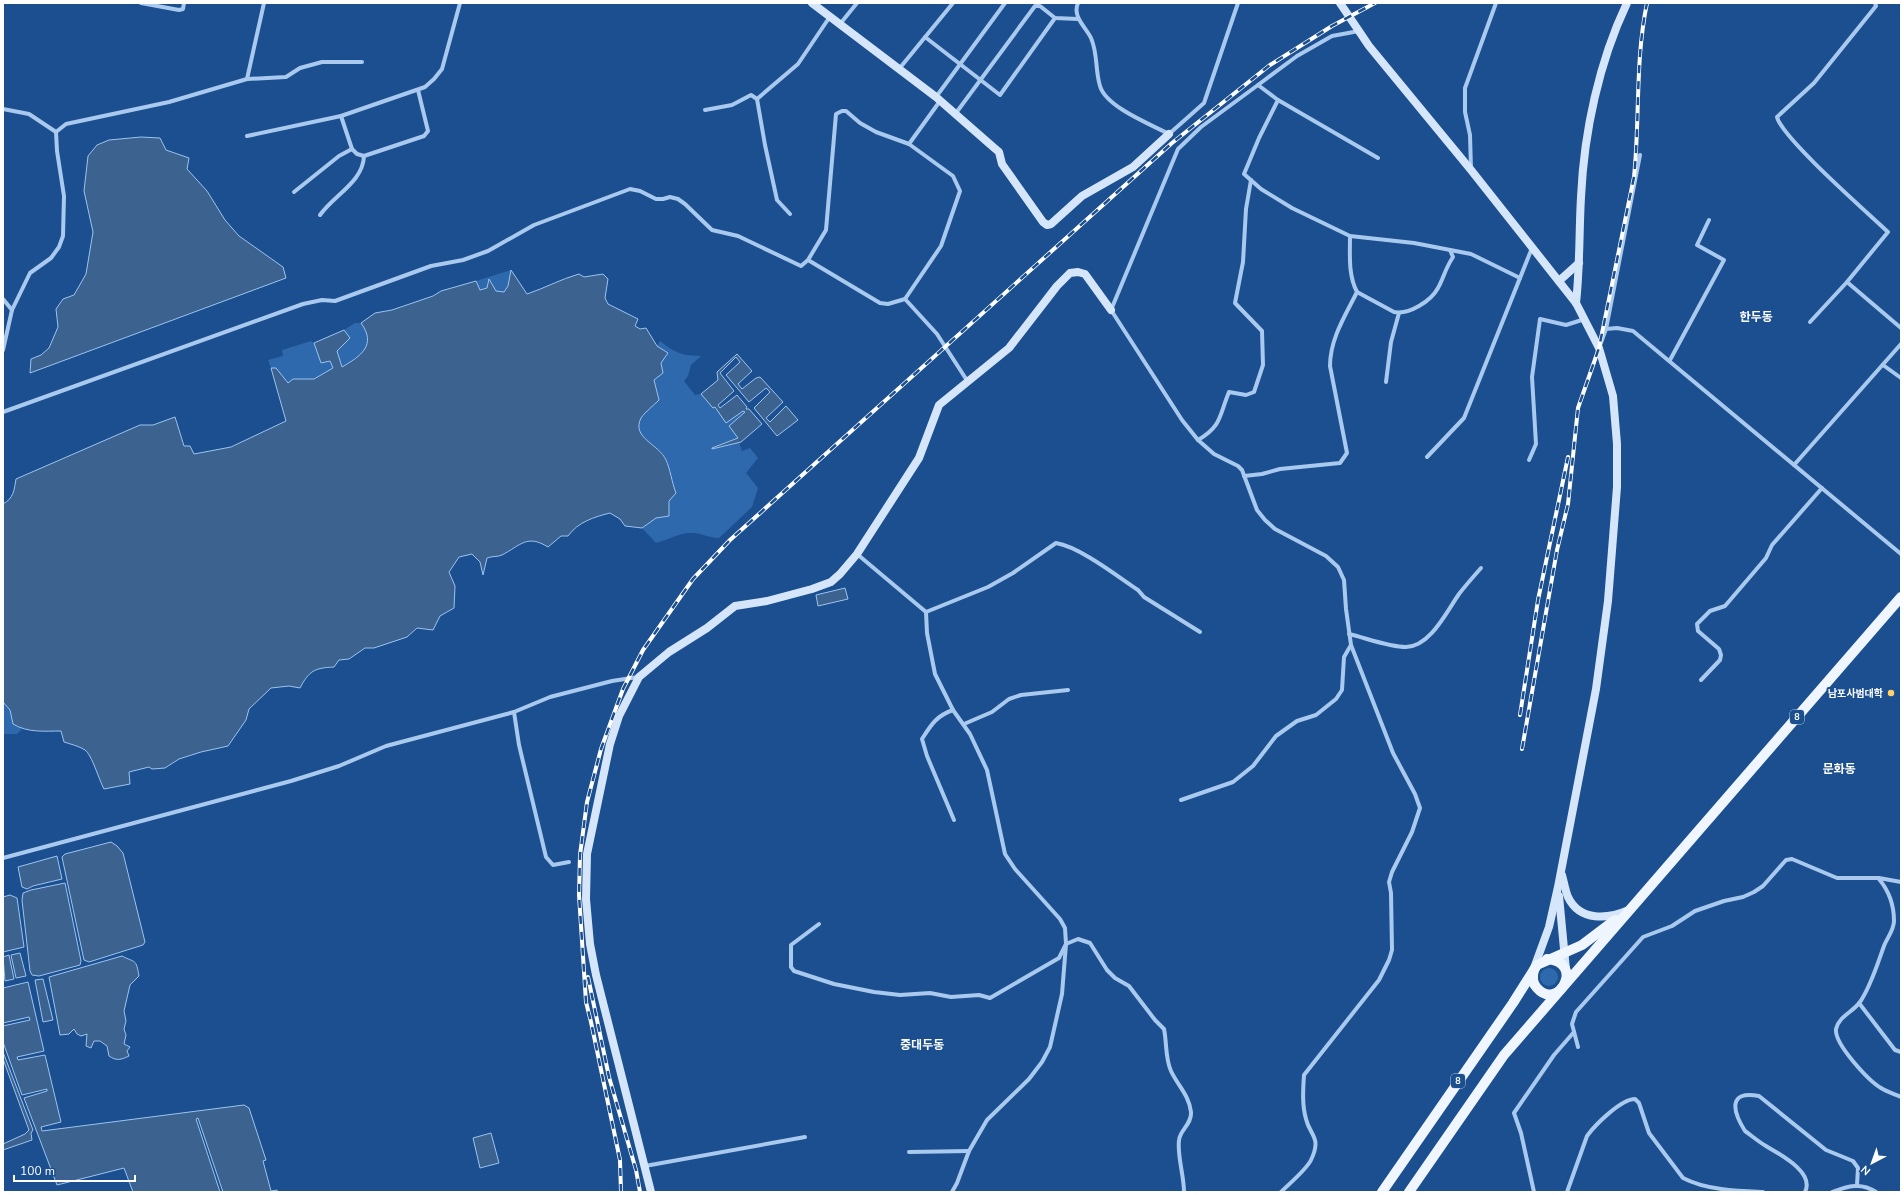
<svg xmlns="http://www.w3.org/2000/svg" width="1904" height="1195" font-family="'Nunito Sans','Noto Sans KR',sans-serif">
<rect width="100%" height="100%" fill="#1b4f8f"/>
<!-- green -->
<g fill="#2e69ad">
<polygon points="511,270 508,286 504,292 496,292 489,280 487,288 480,290 476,281"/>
<path d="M355,323h6c17,22 -1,33 -19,44l-5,-16 13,-13 -6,-8z"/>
<polygon points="311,341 314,343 321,363 331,361 333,368 314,379 293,379 288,383 276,368 271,368 268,360 283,356 282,350"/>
<path d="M660,341c14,12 24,15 41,15l-10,9 -3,11 -4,5 11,14 6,-1 12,14 2,-1 3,3h25l2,2 -7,26 -26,10v1l27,-7 3,9 8,-3 8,10 -12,15 12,15 -6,19 -33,31c-10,0 -18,-5 -27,-5 -11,-1 -25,7 -36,10l-14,-15 14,-10 13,-2c0,-20 4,-35 -2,-55 -5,-16 -38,-23 -26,-43 4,-7 13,-13 18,-18l-5,-20 3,-34z"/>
<polygon points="3,702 10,710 13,724 22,729 17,734 3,734"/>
<circle cx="1549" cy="977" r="9"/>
</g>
<!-- water -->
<g fill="#3c6290" stroke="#9cc4f0">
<polygon points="141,137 160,138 166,150 189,158 187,169 207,191 225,220 239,236 283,267 286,278 30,373 31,359 41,355 49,348 58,327 56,309 63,299 74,295 86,274 93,232 84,191 88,156 97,145 109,140"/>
<path d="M511,270l16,24c18,-6 34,-15 52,-20l5,3 19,-3 5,5 -3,19 3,6 30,15 -3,7 5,3 6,-1 11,18 11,7 -7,10 2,10 -9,7 5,20c-5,5 -14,12 -18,18 -10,20 18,26 25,42 4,8 6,23 10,33l-7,8v15l-13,2 -14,10 -17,-2 -5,-7 -10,-6c-16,4 -32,9 -42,23h-7l-13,11c-21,-13 -27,-2 -46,8 -4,2 -10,1 -15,3l-4,17 -3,-13 -8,-8 -13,3 -10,15 6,14 -1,22 -14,8 -7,14 -16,-2 -10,9 -33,11h-9l-16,11 -10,1 -5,7c-20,1 -25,4 -34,21l-11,-2 -18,2 -22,21 -3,11 -18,26 -27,6 -22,7 -14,9 -13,1 -3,-2 -20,5 1,12 -26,5c-5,-9 -12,-34 -19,-39 -6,-4 -15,-6 -21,-8l-3,-11c-17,0 -33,2 -48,-7l-3,-14 -7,-8v-198c11,-6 11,-14 13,-25l124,-54h13l22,-8 9,29h6l4,8 37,-7 55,-26 -15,-53h5l12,15 5,-4h21l19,-11 -3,-7 -9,2 -7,-20 30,-13 6,8 -13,13 5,16c19,-11 35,-22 19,-44l14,-10 17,-3 41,-14 8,-5 35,-10 4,9 7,-2 2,-9 7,12 8,1 4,-6z"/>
<polygon points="737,354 752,371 738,384 742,389 756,378 760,377 783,402 766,418 770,422 786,406 798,420 777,436 754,408 770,392 766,388 749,402 726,375 740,362 736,357 720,373 734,391 718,405 720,408 737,395 747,407 746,409 749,409 762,424 741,442 712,449 712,448 738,438 729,426 745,412 743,411 726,423 715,407 713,408 701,394 718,380 717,372"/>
<polygon points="845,588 848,599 818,606 816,595"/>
<polygon points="111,842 117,846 123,853 145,942 143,945 89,962 84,960 62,857 65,854"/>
<polygon points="57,856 62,879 33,886 27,889 22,887 18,867"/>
<polygon points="65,883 81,961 80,965 39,976 32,975 30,971 22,900 23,893 31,890"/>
<polygon points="10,895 17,898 24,947 3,952 3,897"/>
<polygon points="20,953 26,976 16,978 11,955"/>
<polygon points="9,955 14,979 5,981 3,957"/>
<path d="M122,956c13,7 14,2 17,20l-9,9 -6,26 2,10 -2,8 2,6 -2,9 6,3 -3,4 2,5c-8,4 -13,5 -20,0l-2,-10 -7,-5h-6l-3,7 -5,-2 1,-12 -6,2 -4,-2 -3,-5 -5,5 -9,1 -11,-58z"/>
<polygon points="43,979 53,1020 43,1022 35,980"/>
<polygon points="28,982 44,1051 17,1057 18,1060 45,1055 61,1122 41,1127 42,1131 244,1105 249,1108 266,1160 263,1161 271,1191 277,1190 278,1192 223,1192 198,1118 196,1119 220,1192 133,1192 124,1168 57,1185 24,1098 47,1091 47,1089 22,1095 3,1042 3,1026 30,1020 29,1017 3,1023 3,988"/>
<polygon points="3,1052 33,1130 31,1133 32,1140 3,1150 3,1144 25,1134 29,1130 3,1059"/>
<polygon points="491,1133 499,1163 480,1168 473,1138"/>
</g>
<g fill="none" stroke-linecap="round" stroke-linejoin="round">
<!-- street -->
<g stroke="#a9c9ee" stroke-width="4">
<polyline points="141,3 179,10 183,9 184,3"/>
<path d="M1078,3c-6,14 8,24 13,35 7,16 4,32 9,48 6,21 50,38 69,48l35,-31 34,-100"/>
<path d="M1875,3l1,3 -62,77 -37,34c5,21 91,96 111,115l-41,50 54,46"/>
<polyline points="840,24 857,3"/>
<polyline points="1359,31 1332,36 1297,56 1258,85 1278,100 1378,158"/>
<polyline points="925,37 1000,95 1055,18"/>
<polyline points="899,69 953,3"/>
<polyline points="247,79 264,3"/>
<path d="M1258,85l-57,42 -23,22 -67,161 71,110 16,20 16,14 24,12 4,4 15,40 8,10 10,9 51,27 12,11 6,13 2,29 5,36 42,108 22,41 5,14 -8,24 -20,40 -3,10 2,11 1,57 -3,10 -10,20 -75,95c-1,15 -2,30 2,44 4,17 16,18 5,41 -5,10 -21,23 -30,32"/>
<polyline points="936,97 1005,3"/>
<polyline points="757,99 765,145 777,200 790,214"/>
<polyline points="1278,100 1259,138 1244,174 1261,189 1292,208 1350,236 1414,243 1471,254 1520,278"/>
<polyline points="3,109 29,114 56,132"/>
<polyline points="705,110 732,105 751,95 757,99 798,64 829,18"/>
<polyline points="956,113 1035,6 1040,6 1055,18 1078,19"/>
<polyline points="341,116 352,149 357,154 364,156 424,136 428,131 418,90"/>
<polyline points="247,136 341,116 425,87 434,79 442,69 460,3"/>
<polyline points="909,144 940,101"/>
<polyline points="1471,169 1470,135 1465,112 1465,88 1496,3"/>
<polyline points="294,192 339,156 352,149"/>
<path d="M320,215c14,-20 43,-33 44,-59"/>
<path d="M1357,292l37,20c15,3 37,-11 44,-24 6,-11 7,-19 15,-31l-3,-7"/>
<polyline points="3,299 12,310"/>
<polyline points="905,299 937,334 968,382"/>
<polyline points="1810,322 1847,282"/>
<polyline points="1606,329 1617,328 1633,331 1901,554"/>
<polyline points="1599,348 1606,329 1640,155"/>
<polyline points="3,350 12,310 30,273 51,258 59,247 63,236 64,196 57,151 56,132 66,124 169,102 247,79 286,77 300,68 322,62 362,62"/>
<polyline points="1670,360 1724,260 1697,245 1709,220"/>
<polyline points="1883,365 1901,378"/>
<polyline points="1386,382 1391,342 1399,313"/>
<polyline points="3,412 303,304 322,300 335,301 431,266 463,260 488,251 534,225 630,189 640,191 656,199 663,199 670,197 678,199 685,204 712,230 738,236 801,266 808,260 880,303 888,304 905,299 941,246 960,191 953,176 909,144 876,132 860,123 846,111 842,111 836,114 826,230 808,260"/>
<path d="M1198,440c24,-14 21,-24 31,-48l17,3 8,-3 9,-27 -1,-34 -27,-28 8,-41 3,-53 5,-29"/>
<polyline points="1427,457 1464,418 1532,248"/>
<polyline points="1529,460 1536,444 1532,377 1540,319 1566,325 1585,319"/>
<polyline points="1794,465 1901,344"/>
<path d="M1244,476l18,-2 18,-5 60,-6 7,-10 -17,-87c0,-27 15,-50 27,-74 -9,-17 -7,-38 -7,-56"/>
<polyline points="857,554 926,612 927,633 935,674 953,710 970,734 987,770 1005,854 1015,869 1060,919 1065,928 1066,944 1062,994 1050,1047 1042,1062 1029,1079 987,1120 969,1151 957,1183 952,1192"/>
<path d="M926,612l62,-25 25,-14 43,-30c24,4 61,33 82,47l6,7 56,35"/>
<path d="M1349,634c17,4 40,13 57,13 24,0 41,-36 53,-53 7,-9 14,-17 22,-26"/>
<polyline points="1701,680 1720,660 1721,655 1719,649 1698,631 1697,624 1710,611 1725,606 1766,558 1772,545 1822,488"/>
<path d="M953,710c-17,6 -22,15 -31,29l5,17 27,64"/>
<polyline points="514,712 519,745 546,857 553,865 569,862"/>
<polyline points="964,724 992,712 1009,699 1021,695 1068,690"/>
<polyline points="1181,800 1233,782 1253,766 1276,736 1297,721 1316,715 1336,699 1342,690 1344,657 1351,645"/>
<polyline points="3,858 291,781 339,766 386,746 514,712 550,697 612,681 638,677"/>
<path d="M1879,879c10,12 15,26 15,42 0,9 -7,17 -10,25 -7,19 -13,40 -24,56 -7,10 -21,14 -24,27 -2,15 33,52 45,59 6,4 14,6 20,9"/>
<path d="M819,924l-28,21v22l3,4 40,13 40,8 26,3 30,-2 21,4 28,-2 11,3 69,-40 7,-14 12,-5 12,4 17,27 8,8 14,8 26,34 9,9c3,14 1,29 7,42 7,15 18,24 20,41 1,12 -11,18 -12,28 -2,16 5,35 5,52"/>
<polyline points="1859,1003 1895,1050 1901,1052"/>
<polyline points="1578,1047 1572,1024 1576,1012 1643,937 1672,926 1695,911 1724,901 1743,897 1754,892 1763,886 1786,860 1792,859 1837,878 1879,878 1901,882"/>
<polyline points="909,1152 969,1151"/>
<polyline points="645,1166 805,1137"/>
<polyline points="1534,1192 1521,1133 1514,1113 1554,1055 1574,1032"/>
<path d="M1567,1192l20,-56c8,-11 34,-37 48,-37l4,4 10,30 34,45c23,12 54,13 80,14"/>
<path d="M1805,1192c10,-20 -26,-38 -39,-46 -7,-4 -14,-10 -21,-15 -12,-19 -18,-41 14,-35l67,54 27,11 5,7 -1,17"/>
<path d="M1832,1192c16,-6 29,-10 44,0"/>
</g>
<!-- secondary -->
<g stroke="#d6e6fa" stroke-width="8">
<polyline points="812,3 936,97 992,146 999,152 1002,164 1043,222 1047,225 1051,224 1082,196 1133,167 1169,134"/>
<polyline points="1340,3 1369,46 1471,170 1576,303 1599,348 1613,396 1617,444 1617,487 1608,601 1596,689 1558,887 1549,927 1534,968"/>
<polyline points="1559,281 1579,263"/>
<path d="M1576,303c4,-35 3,-71 5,-106 3,-65 18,-135 46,-194"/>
<path d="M1562,875c2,7 3,15 6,22 12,25 40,22 61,13"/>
<polyline points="1559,896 1566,970"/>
<polyline points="651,1192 596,975 590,944 586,899 587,854 610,744 619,716 639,677 669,652 707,628 735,606 767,601 812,589 831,582 840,574 857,554 919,458 939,405 1009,348 1057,286 1070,273 1078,272 1085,274 1111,310"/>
</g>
<!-- primary -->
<g stroke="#f0f6ff" stroke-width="10">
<path d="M1534,970c-2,7 -2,13 3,18 21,24 49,-26 10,-29"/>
<polyline points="1382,1192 1513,1003 1537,965 1582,945 1615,920"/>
<polyline points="1409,1192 1504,1055 1901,597"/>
</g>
<defs>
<g id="rail">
<polyline points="1520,715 1538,600 1568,457"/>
<path d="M1522,749l35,-199 11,-46 10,-96 21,-60 35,-171c6,-58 1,-117 13,-174"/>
<polyline points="588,977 609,1077 636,1170 640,1192"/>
<polyline points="621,1192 620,1160 591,1022 586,1002 579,895 580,855 587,802 601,749 623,689 643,650 693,579 730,540 1172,143 1270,65 1332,26 1375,3"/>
</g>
</defs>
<!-- rail casing -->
<use href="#rail" stroke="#fff" stroke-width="4"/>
<!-- rail -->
<use href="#rail" stroke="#1b4f8f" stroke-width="2.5" stroke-dasharray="8" stroke-linecap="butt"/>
</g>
<!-- markers -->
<circle fill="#ffd166" stroke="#1b4f8f" stroke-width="1.5" cx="1891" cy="693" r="4"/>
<g text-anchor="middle" stroke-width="4" stroke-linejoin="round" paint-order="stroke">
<!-- shield labels -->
<g fill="#1b4f8f" stroke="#bbcadd" stroke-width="1">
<rect x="1790" y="710" width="14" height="14" rx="3"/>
<rect x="1451" y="1074" width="14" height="14" rx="3"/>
</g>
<g font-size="9" font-weight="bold" fill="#fff">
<text x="1797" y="720">8</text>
<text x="1458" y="1084">8</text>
</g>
<!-- poi labels -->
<g font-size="10" font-weight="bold" fill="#fff" stroke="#1b4f8f" text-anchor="end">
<text x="1883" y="697">남포사범대학</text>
</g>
<!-- quarter labels -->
<g font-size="12" font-weight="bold" fill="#fff" stroke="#1b4f8f">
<text x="1756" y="321">한두동</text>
<text x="1839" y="773">문화동</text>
<text x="922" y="1049">중대두동</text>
</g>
</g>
<!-- border -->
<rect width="1904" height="1195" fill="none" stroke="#ffffff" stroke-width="8"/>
<!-- north arrow -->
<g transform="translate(1872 1163) rotate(221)" stroke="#1b4f8f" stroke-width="3" paint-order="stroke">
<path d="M0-3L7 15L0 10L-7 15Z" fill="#ffffff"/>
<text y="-6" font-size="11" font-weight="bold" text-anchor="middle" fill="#ffffff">N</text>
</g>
<!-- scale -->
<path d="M14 1175v6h121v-6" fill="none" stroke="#ffffff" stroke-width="2"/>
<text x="20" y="1175" font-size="12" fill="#ffffff" stroke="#1b4f8f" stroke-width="3" paint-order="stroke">100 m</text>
</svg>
